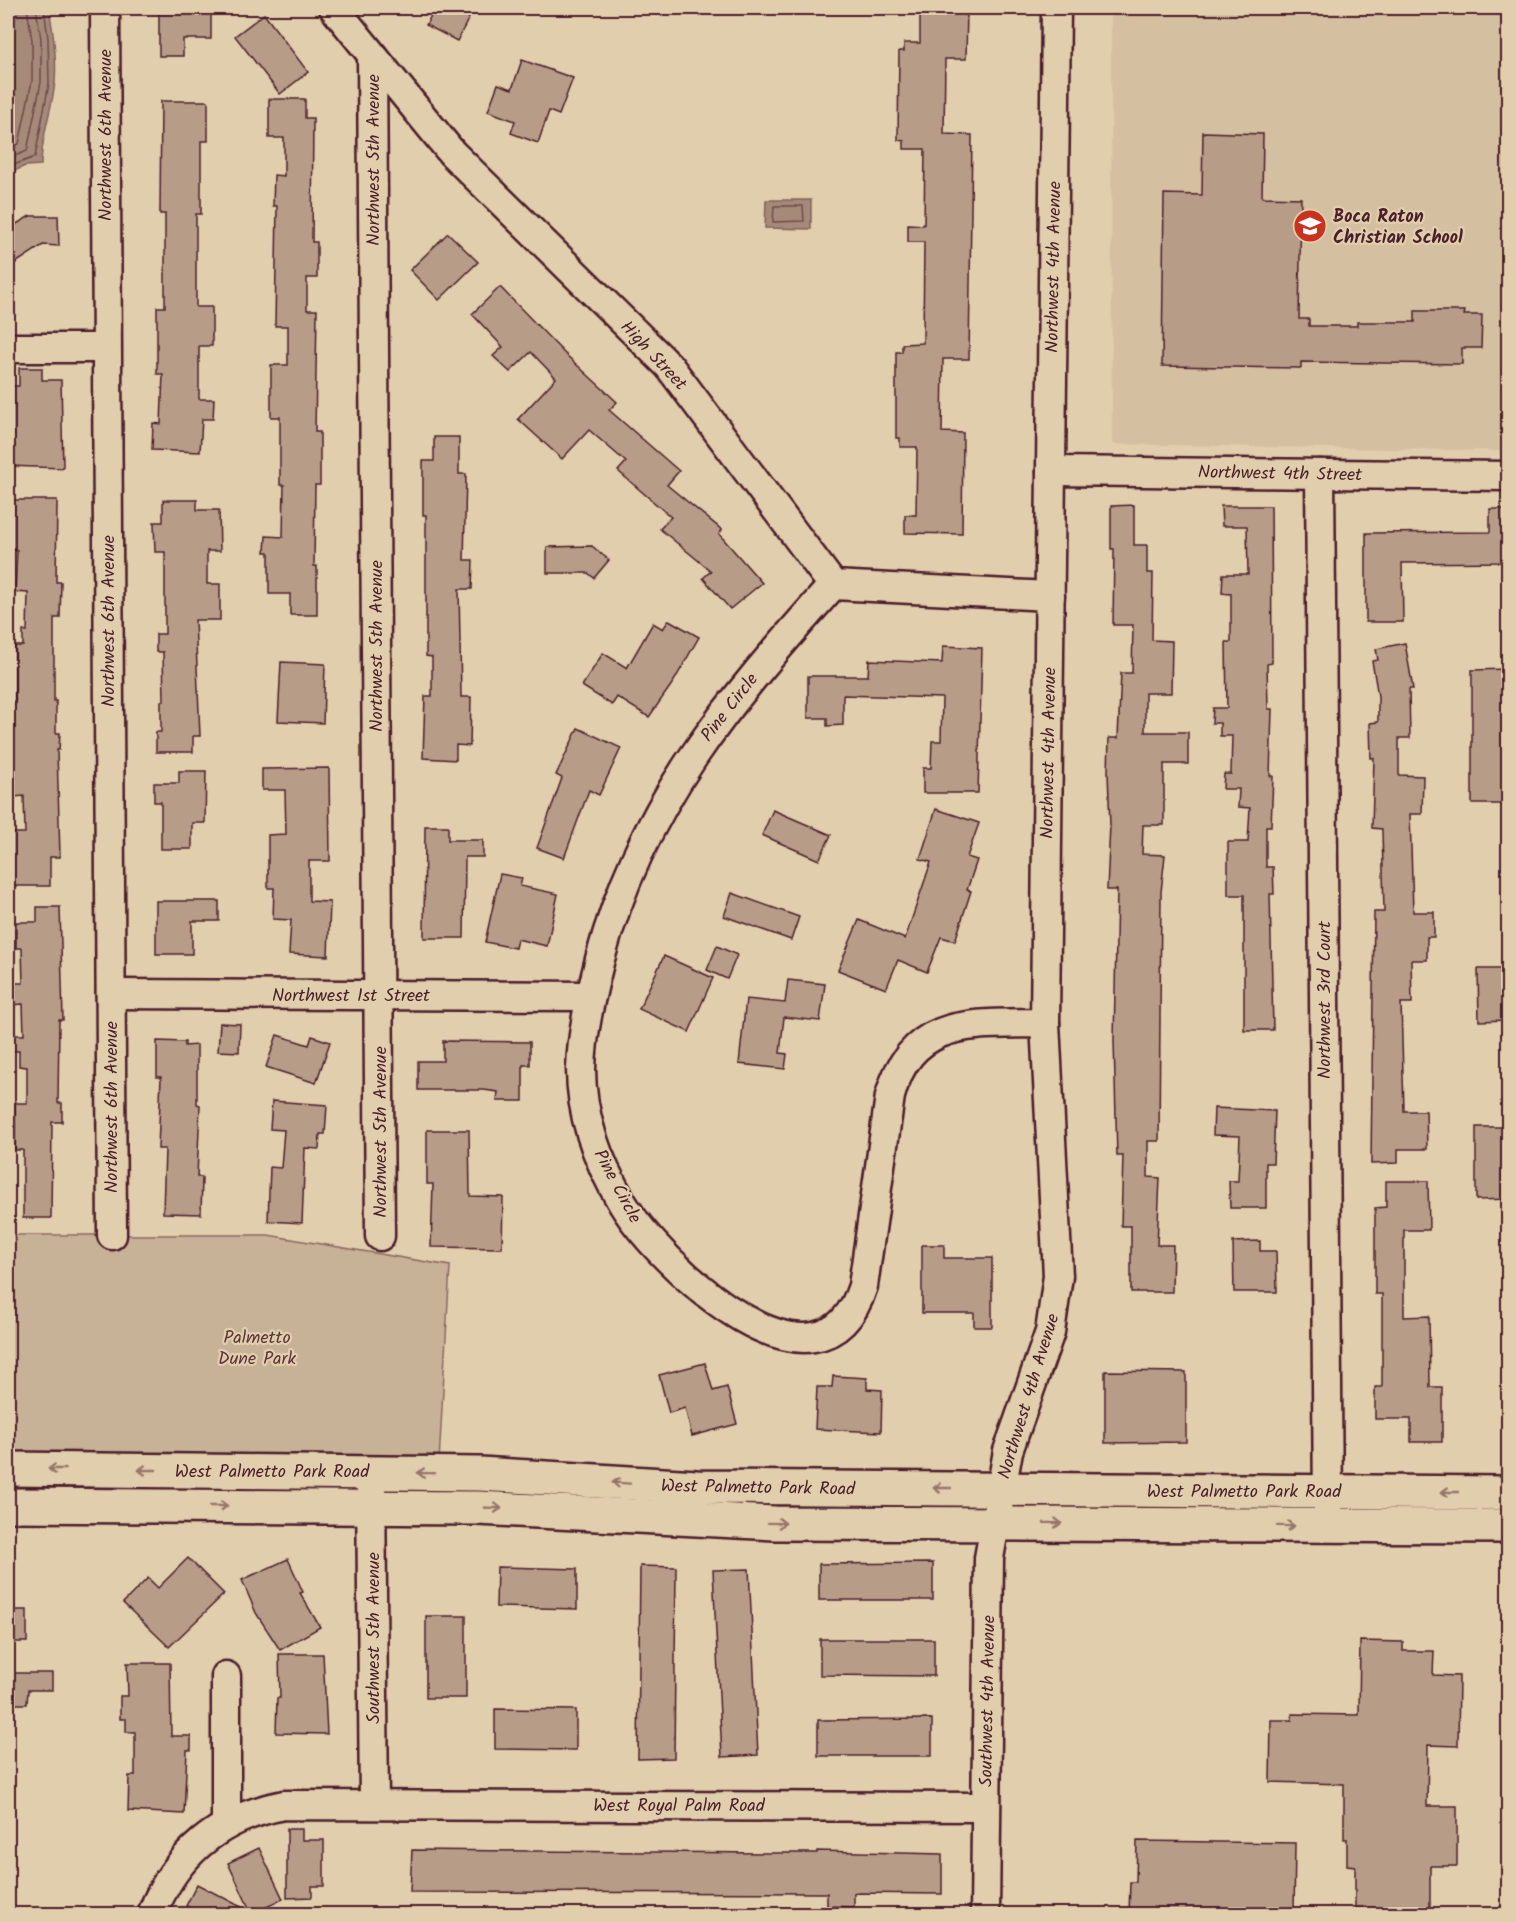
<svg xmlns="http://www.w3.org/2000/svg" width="1516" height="1922" font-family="Kalam,sans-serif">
<rect width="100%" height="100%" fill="#e1ceac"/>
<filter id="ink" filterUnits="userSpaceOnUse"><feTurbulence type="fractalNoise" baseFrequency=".0167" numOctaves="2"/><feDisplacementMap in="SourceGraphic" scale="12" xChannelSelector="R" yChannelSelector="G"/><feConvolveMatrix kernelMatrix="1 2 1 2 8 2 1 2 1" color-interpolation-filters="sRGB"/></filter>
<g filter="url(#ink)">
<!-- built -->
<polygon fill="#d4bfa1" points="1111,8 1508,8 1508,451 1112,444"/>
<!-- green -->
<polygon fill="#c8b297" stroke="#896861" stroke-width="1.5" points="8,1235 268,1235 450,1266 439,1461 8,1457"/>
<!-- water -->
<g fill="#a68a79" stroke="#815f5a" stroke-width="1.5">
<path d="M8,8h41c4,24 8,49 6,74 -3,28 -14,54 -14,83l-16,1 -17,8z"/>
<polygon points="766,200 811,200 811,229 765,228"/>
</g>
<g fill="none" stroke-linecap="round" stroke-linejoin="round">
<!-- shore -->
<g stroke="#6f4a4a" stroke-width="1.5">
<polyline points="8,149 19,144 32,81 32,40 27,8"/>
<polyline points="8,159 27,151 41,82 41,39 36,8"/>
<polyline points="8,167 35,157 49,83 48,38 44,8"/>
<polygon points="774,206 803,206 804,221 773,222"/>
</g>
</g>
<!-- building -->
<g fill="#b79d88" stroke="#4a1f2b" stroke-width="1.5">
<polygon points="159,8 211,8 211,39 183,39 183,56 159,56"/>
<polygon points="435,8 474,8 457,41 426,25"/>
<polygon points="920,8 967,8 966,59 945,59 944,134 972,135 969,359 943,359 942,432 963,433 962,534 905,533 905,515 916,515 917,447 900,447 900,438 896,438 896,352 902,352 902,344 923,343 924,242 908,242 908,224 924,225 925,149 904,149 904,141 898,140 899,51 904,51 904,43 920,43"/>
<polygon points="264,14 308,72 280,94 235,36"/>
<polygon points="522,60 573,78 559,115 549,111 538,143 511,133 515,121 488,111 498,84 512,89"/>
<polygon points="269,99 305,99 305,118 313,118 312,242 317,242 317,278 307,278 307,310 317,310 315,432 320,432 320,485 315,485 314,566 317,566 317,615 290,615 290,594 269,594 269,552 265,552 266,536 283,537 284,485 280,485 280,417 271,417 271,365 288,365 288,326 275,326 277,206 273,206 274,175 284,176 284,138 269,138"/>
<polygon points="161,101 208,101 208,141 201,141 201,214 196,214 196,307 212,307 212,346 199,346 199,399 214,399 213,419 202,419 200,452 152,450 153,423 161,424 163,374 157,374 157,307 165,307 165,214 160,214"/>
<polygon points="1203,132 1263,134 1262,197 1301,198 1299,319 1309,319 1309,326 1357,326 1357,322 1415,322 1415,311 1465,311 1464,315 1482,315 1481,348 1462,348 1462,364 1301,362 1301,368 1162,366 1164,194 1202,195"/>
<polygon points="30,216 58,216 59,246 43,245 8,268 8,229"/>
<polygon points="448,233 478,262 439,300 410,270"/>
<polygon points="500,287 564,353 617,402 609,410 679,471 667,485 722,530 719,534 762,583 730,609 703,578 711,571 660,529 671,517 618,471 626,462 589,430 562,459 518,419 556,378 531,352 510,372 493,356 503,347 472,314"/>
<polygon points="19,368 42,368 42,380 61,380 63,468 8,466 8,386 19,386"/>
<polygon points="434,437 459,437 459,474 466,474 464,560 473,560 472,589 459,589 461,697 471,697 470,746 456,745 456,760 423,758 425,696 432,696 432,657 426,656 426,515 423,515 423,461 434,461"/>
<polygon points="8,500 57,500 56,582 61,582 60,618 54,618 54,701 56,701 56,733 60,733 59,750 57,750 60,857 50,857 50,886 8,886 8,833 25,833 24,796 14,797 12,749 8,749 8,733 12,733 12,701 15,701 15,646 23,646 23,631 27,631 28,593 15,592 17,550 12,550 12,517 8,517"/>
<polygon points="163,500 197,500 197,510 219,510 220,551 207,551 207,584 220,584 220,620 195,620 200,736 193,736 193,752 156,752 156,732 161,732 161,701 164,701 163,652 156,652 156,634 165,634 165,552 155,552 154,522 163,522"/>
<polygon points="1134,505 1134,545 1147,545 1147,573 1153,573 1152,640 1172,641 1171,693 1145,693 1145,732 1188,732 1188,764 1164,764 1164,825 1143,825 1142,854 1165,855 1161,892 1159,1141 1148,1141 1148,1177 1160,1178 1157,1245 1173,1245 1172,1292 1131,1292 1131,1226 1121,1226 1123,1156 1117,1156 1114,1041 1117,890 1107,890 1110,825 1108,773 1109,738 1118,738 1121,673 1132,673 1133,625 1113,625 1114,549 1111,549 1111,506"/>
<polygon points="1221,506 1271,506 1272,663 1267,664 1268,709 1272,709 1270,776 1273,776 1271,826 1266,826 1266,867 1273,867 1274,894 1270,894 1273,1030 1244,1030 1244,895 1228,895 1228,842 1248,842 1250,808 1238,807 1239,789 1223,789 1224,774 1231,774 1232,736 1220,736 1220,723 1212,723 1213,708 1227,708 1226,642 1231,642 1231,594 1222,593 1223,574 1248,574 1247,526 1222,526"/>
<polygon points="1490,509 1509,509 1509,562 1402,563 1403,622 1366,622 1366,533 1490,532"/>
<polygon points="592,546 609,560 594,578 588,573 547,573 547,547"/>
<polygon points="669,620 699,637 674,681 649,717 617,697 612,705 582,686 603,653 627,668 653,623 663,629"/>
<polygon points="1405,643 1413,689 1409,689 1410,738 1399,738 1399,775 1423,776 1422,814 1410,814 1413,912 1434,912 1434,937 1427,937 1427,960 1411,960 1412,1003 1401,1003 1404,1111 1426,1111 1427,1149 1398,1149 1398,1163 1371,1164 1374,912 1384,912 1382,829 1372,828 1374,758 1371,758 1370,723 1378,722 1378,696 1372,661 1378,660 1376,649"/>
<polygon points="943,646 982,648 978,793 923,793 923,768 931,768 932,741 941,741 942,698 843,695 843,725 827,726 827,718 808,718 808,676 868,676 869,660 942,663"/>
<polygon points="281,662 325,664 323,723 278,721"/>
<polygon points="1509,669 1509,804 1472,804 1472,670"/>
<polygon points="578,728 621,748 599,795 589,790 564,858 537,848 562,778 556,775"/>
<polygon points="329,768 330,861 309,861 309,901 330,902 328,956 289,954 291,920 273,919 274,888 268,888 268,835 286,834 285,790 262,790 262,769"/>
<polygon points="179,771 206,771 205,823 192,823 192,849 161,849 161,802 154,802 154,783 179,783"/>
<polygon points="936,809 979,823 967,857 977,860 967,890 971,891 955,941 941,937 927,972 898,960 886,989 838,970 859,920 905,939 931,862 920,859"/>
<polygon points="773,810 831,835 819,860 762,835"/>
<polygon points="425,826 448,826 448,840 483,840 483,857 465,857 464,938 424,938"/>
<polygon points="500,874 522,878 520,886 558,894 547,946 517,939 515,948 485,942"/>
<polygon points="732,893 799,917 791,940 724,916"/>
<polygon points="156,901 219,901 219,921 192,921 192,954 156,954"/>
<polygon points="37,907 60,907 63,1020 59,1020 58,1103 62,1103 62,1122 52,1122 51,1218 23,1218 23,1150 15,1150 15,1103 27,1103 27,1067 19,1066 19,1051 8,1051 8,1035 24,1035 23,1004 10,1005 9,983 23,983 22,948 16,948 16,922 37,922"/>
<polygon points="717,946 737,955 727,979 707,970"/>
<polygon points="664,956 713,978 689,1032 639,1009"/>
<polygon points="1478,969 1509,969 1509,1020 1479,1021"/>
<polygon points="788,980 825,984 820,1021 784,1017 780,1053 787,1054 785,1069 739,1064 746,999 785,1003"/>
<polygon points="220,1023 240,1024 239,1052 218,1051"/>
<polygon points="277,1035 309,1045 312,1036 330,1042 316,1083 266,1067"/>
<polygon points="157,1041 185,1042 185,1046 197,1045 197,1104 200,1105 197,1177 202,1177 201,1214 163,1213 165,1149 158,1149 161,1077 157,1077"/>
<polygon points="443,1041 530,1042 530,1065 523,1065 523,1101 497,1101 498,1092 484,1090 418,1090 418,1061 443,1061"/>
<polygon points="272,1101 327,1105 325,1134 320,1134 319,1149 305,1148 302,1223 268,1221 270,1167 281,1168 284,1130 270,1129"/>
<polygon points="1214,1108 1275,1111 1273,1163 1266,1163 1266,1208 1230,1208 1229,1181 1238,1181 1240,1136 1213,1135"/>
<polygon points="1476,1127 1509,1127 1509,1199 1476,1200"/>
<polygon points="427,1130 469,1130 470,1196 503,1197 502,1248 431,1247 433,1184 427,1184"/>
<polygon points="1386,1181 1428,1181 1429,1230 1404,1230 1404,1317 1429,1316 1430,1387 1442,1387 1442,1442 1411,1442 1411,1419 1375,1419 1375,1387 1382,1387 1382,1294 1375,1294 1375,1208 1386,1207"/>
<polygon points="1260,1241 1260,1251 1276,1251 1277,1292 1234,1292 1233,1242"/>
<polygon points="922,1245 944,1245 944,1258 992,1258 992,1327 974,1327 974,1313 922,1313"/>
<polygon points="705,1363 713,1391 727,1387 737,1424 692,1436 685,1408 669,1413 659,1375"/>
<polygon points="1105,1371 1186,1372 1186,1442 1105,1443"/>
<polygon points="833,1376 867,1378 867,1389 882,1390 881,1432 815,1429 817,1387 832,1387"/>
<polygon points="188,1558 224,1594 169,1647 123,1603 148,1578 158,1588"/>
<polygon points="288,1559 303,1592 300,1593 320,1627 280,1650 256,1613 242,1580"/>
<polygon points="933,1563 933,1600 819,1600 819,1564"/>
<polygon points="640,1566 676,1567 674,1758 638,1759"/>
<polygon points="497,1567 577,1569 577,1609 496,1607"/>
<polygon points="749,1569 758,1755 722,1757 713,1570"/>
<rect x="8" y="1610" width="19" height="32"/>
<rect x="426" y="1616" width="40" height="82"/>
<polygon points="820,1639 934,1639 934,1676 820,1675"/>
<polygon points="1360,1641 1403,1642 1403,1651 1434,1651 1433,1675 1459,1676 1458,1746 1428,1745 1427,1806 1457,1806 1457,1866 1430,1866 1430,1914 1355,1914 1355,1866 1347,1865 1347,1839 1344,1839 1344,1784 1270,1782 1271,1720 1292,1720 1292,1714 1359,1715"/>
<polygon points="279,1654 323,1654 327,1734 276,1733 277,1698 280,1698"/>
<polygon points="127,1663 170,1663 171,1736 191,1736 191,1750 187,1750 184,1814 128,1811 129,1776 135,1776 135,1732 126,1732 126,1719 120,1719 120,1696 128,1696"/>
<polygon points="8,1673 52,1673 52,1690 28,1690 27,1704 8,1704"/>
<polygon points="495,1709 576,1710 576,1750 495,1749"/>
<polygon points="932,1719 932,1756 818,1756 818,1720"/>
<polygon points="287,1829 302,1829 302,1840 324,1840 324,1886 312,1886 312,1897 287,1898"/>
<polygon points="1137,1841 1295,1843 1294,1914 1201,1912 1201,1914 1129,1914 1130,1882 1136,1882"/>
<polygon points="259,1848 283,1899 254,1913 256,1914 203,1914 186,1906 197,1884 251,1912 228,1863"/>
<polygon points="412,1850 765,1853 817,1853 817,1851 942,1854 942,1894 854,1893 854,1907 827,1906 827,1893 410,1892"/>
</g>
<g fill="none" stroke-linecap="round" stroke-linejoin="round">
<defs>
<g id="minor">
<polyline points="105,8 112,1235"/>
<polyline points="334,8 452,153 669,366 833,585 1050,596"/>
<polyline points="372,56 380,1236"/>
<polyline points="8,348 106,348"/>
<polyline points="1051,471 1508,476"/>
<polyline points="1320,474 1328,1513"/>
<path d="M833,585c-105,118 -191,217 -233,374 -9,36 -18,72 -19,110 0,48 18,95 42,135 38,62 198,213 240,82l27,-190c22,-82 87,-71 155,-73"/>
<polyline points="111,994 591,996"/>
<polyline points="371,1485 374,1804"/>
<polyline points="226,1676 226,1824"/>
<path d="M152,1914c23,-60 68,-97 132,-109l701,2"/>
<polyline points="985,1914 989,1558 1008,1451 1050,1332 1058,1276 1045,1023 1056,8"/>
</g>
<g id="major">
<polyline points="8,1469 480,1474 697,1487 1508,1493"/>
<polyline points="8,1505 478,1508 775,1523 1508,1526"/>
</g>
</defs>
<!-- minor casing -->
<use href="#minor" stroke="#4a1f2b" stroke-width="33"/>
<!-- major casing -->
<use href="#major" stroke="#4a1f2b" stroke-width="38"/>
<!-- minor -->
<use href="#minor" stroke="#e1ceac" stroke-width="28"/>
<!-- major -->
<use href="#major" stroke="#e1ceac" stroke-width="33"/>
</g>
<!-- one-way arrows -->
<defs><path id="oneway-shaft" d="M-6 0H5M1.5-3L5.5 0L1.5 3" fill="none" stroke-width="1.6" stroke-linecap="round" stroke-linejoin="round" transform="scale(1.5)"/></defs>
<g stroke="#96766c">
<use href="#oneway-shaft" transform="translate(57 1469) rotate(-180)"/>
<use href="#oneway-shaft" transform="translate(147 1470) rotate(-180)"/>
<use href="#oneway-shaft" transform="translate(426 1473) rotate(-179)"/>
<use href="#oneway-shaft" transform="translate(621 1483) rotate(-176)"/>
<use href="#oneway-shaft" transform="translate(942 1488) rotate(-180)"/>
<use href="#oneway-shaft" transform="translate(1450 1492) rotate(-180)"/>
<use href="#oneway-shaft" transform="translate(219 1506)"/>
<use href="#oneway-shaft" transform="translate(493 1508) rotate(3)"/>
<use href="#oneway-shaft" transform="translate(777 1523) rotate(1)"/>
<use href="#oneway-shaft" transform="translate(1053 1523) rotate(1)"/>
<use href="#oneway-shaft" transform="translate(1286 1526) rotate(1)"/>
</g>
</g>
<!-- icons -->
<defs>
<symbol id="school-disc" viewBox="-11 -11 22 22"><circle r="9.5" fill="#c8321e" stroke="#e1ceac"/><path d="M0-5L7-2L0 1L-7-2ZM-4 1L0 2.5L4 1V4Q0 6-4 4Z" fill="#fff"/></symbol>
</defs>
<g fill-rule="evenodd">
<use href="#school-disc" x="1291" y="207" width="38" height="38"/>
</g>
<g text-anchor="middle" stroke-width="4.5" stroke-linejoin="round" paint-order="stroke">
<!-- street labels -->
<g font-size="18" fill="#4a1f2b" stroke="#e1ceac">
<text transform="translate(105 135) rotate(-90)" y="6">Northwest 6th Avenue</text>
<text transform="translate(373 160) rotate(-90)" y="6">Northwest 5th Avenue</text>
<text transform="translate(1053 267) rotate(-89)" y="6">Northwest 4th Avenue</text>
<text transform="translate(654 355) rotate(47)" y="6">High Street</text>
<text transform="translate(1280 473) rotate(1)" y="6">Northwest 4th Street</text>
<text transform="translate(108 621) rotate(-90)" y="6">Northwest 6th Avenue</text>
<text transform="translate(376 646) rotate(-90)" y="6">Northwest 5th Avenue</text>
<text transform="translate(729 707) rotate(-52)" y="6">Pine Circle</text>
<text transform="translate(1048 753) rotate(-89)" y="6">Northwest 4th Avenue</text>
<text x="351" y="1001">Northwest 1st Street</text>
<text transform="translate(1324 1000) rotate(-90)" y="6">Northwest 3rd Court</text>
<text transform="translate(111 1107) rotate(-90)" y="6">Northwest 6th Avenue</text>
<text transform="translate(380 1132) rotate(-90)" y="6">Northwest 5th Avenue</text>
<text transform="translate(618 1186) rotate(62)" y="6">Pine Circle</text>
<text transform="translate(1028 1396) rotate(-73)" y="6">Northwest 4th Avenue</text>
<text x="272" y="1477">West Palmetto Park Road</text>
<text transform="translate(758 1487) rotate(1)" y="6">West Palmetto Park Road</text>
<text x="1244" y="1497">West Palmetto Park Road</text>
<text transform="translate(373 1638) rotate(-90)" y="6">Southwest 5th Avenue</text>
<text transform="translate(987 1701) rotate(-89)" y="6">Southwest 4th Avenue</text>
<text x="679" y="1811">West Royal Palm Road</text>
</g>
<!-- poi labels -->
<g font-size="18" font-weight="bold" fill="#4a1f2b" stroke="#e1ceac" text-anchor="start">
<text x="1333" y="222">Boca Raton<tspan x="1333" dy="21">Christian School</tspan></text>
</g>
<!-- park labels -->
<g font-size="18" fill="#5d353b" stroke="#e1ceac">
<text x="257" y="1343">Palmetto<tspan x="257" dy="21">Dune Park</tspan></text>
</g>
</g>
<!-- margin -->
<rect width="1516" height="1922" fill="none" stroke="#e1ceac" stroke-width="30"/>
<rect x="15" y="15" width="1486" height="1892" fill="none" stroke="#4a1f2b" stroke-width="2" filter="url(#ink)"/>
</svg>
